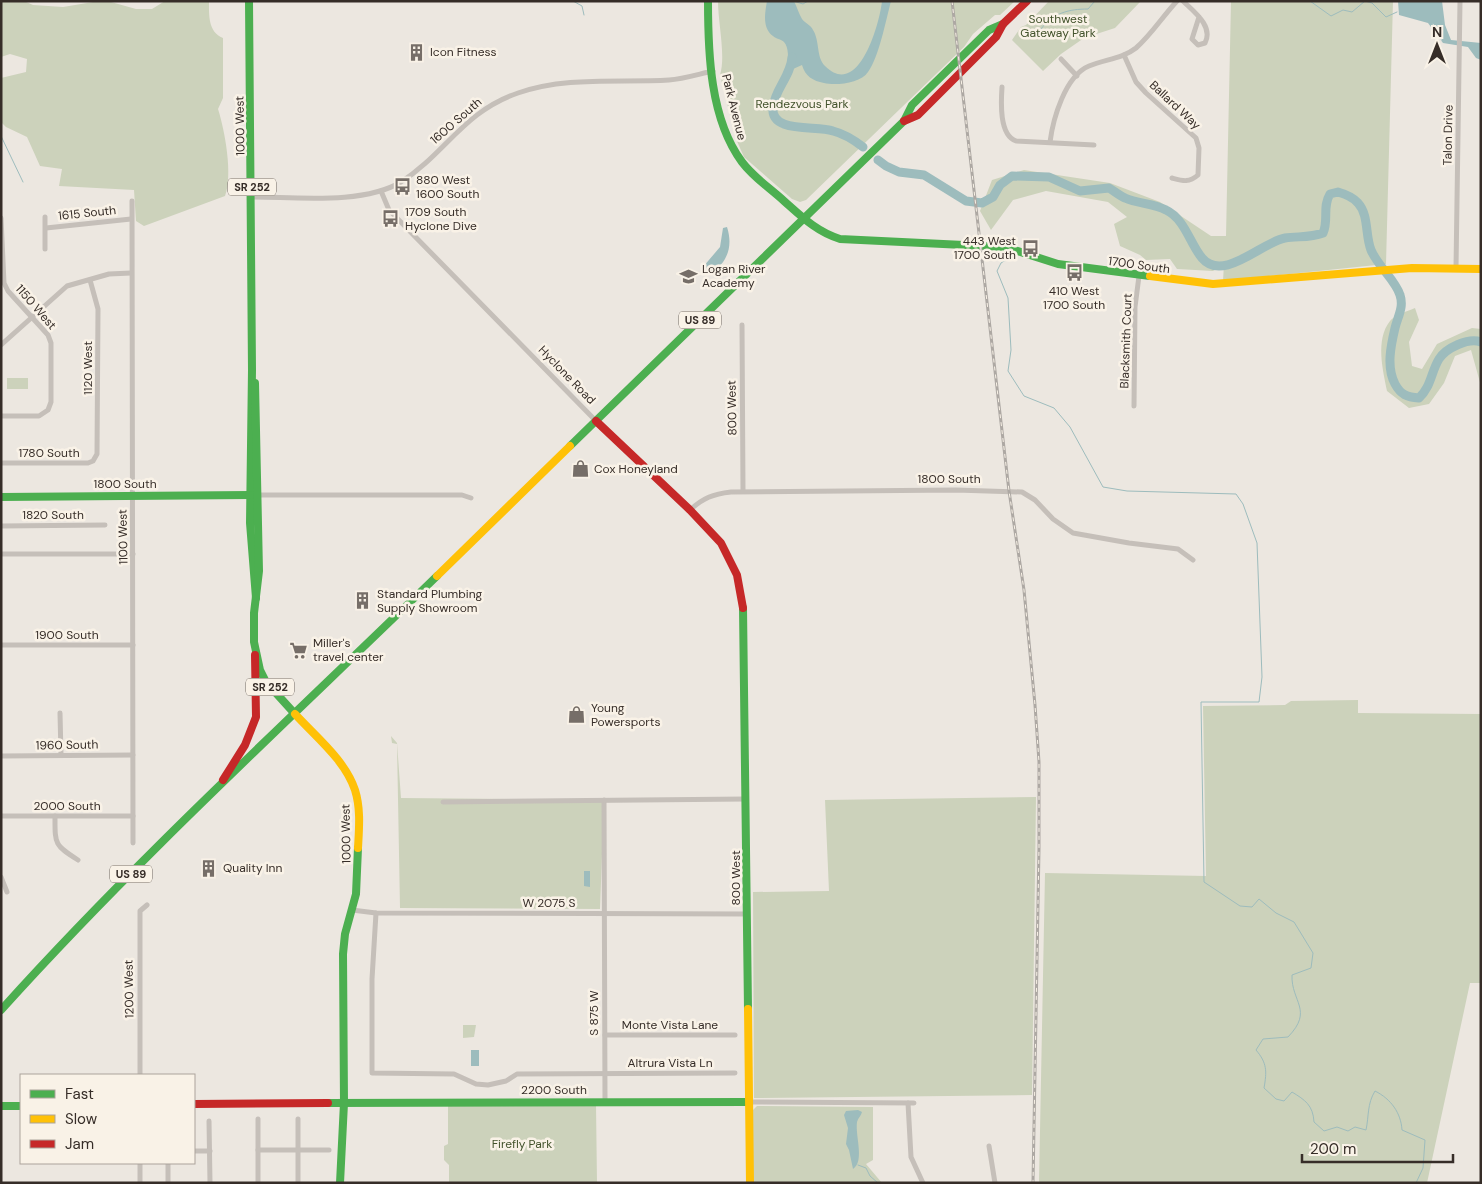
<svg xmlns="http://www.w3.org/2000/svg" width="1482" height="1184" font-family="'DM Sans',sans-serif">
<rect width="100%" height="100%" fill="#ece7e0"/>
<!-- green -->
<g fill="#ccd2bb">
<path d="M1,1h23l9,4 30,2 30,-5h18l25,7h16l13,-8h44c0,14 -1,31 14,37v60l-5,11c7,22 15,66 7,87l-81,30 -8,-5 -2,-31 -75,-4 3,-17 -22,-3 -13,-29 -21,-10 -5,-5v-44l25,-6 1,-13 -17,-5 -9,3z"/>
<path d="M718,1h297l-15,14h-5l-22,19 -9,13 -158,153 -6,2 -8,-3 -48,-42 -8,-18 -16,-64c6,-19 -2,-52 -2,-74z"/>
<polygon points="1049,1 1141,1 1115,28 1084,38 1061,54 1043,71 1012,40 1021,27 1026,25"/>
<polygon points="1231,1 1393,1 1386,264 1223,281 1224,264 1213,271 1177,269 1170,259 1146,260 1140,255 1120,246 1114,224 1127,217 1108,202 1046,191 1013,200 991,230 980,211 992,180 1024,170 1110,183 1160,202 1211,236 1226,236"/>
<path d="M1415,308l4,12 -10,22 3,24 10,3 15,-25 35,-16 9,1v57l-10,-36 -16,6 -11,27 -15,21 -20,4 -22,-17c-4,-21 -12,-51 3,-70 5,-6 18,-10 25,-13z"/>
<rect x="7" y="378" width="21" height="11"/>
<polygon points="1358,700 1358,713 1481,714 1481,983 1470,983 1427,1183 1039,1183 1045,873 1206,876 1203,706 1285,705 1291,701"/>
<polygon points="391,736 397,743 401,798 604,800 600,909 400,908 397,744 392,743"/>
<polygon points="1036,797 1032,1095 754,1098 753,892 829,891 825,800"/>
<polygon points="463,1025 476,1025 474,1037 463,1038"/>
<polygon points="448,1104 596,1105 597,1183 449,1183 449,1165 444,1160 444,1146 448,1144"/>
<polygon points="757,1106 873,1107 873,1160 866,1164 882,1183 753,1183 753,1110"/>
</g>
<!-- water -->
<g fill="#9dbcbd">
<path d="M767,1h27c3,6 5,13 8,18 3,4 9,6 11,11 7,11 3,27 12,36 34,34 55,-44 57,-65h9c-5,19 -12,56 -23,71 -7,11 -32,14 -44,11 -11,-2 -19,-7 -22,-18l-9,4 -5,-3c0,-7 1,-19 -4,-24 -3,-3 -8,-3 -11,-6 -11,-8 -8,-23 -6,-35z"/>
<polygon points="1398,1 1442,1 1445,25 1451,40 1481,43 1481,60 1476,58 1468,47 1443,43 1428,23 1399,15"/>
<path d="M727,227c6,19 1,34 -15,46l-7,-1 -2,-5 17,-20 3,-19z"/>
<polygon points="584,871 590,871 590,887 584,886"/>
<rect x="471" y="1050" width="8" height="16"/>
<path d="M858,1110l4,2c-1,4 -4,6 -5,10 -2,14 8,39 -4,47l-4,-19 -3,-6 2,-16 -4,-13 2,-4z"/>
</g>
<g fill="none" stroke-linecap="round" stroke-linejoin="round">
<!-- stream -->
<g stroke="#9dbcbd" stroke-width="1">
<polyline points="573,1 582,6 584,15"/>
<polyline points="793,1 803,4 808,1"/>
<polyline points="1310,1 1331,16 1343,10 1352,12 1365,1 1372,3 1386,17 1397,12"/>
<path d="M1026,30l15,-1c12,-16 28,-20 47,-20l7,-8"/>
<polyline points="1,136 23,182"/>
<path d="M1012,256l-11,7 -4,8 11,27 3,52 -3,21 16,25 30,12 16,19 33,60 24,4 109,3 7,10 14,39 5,134 -3,25h-58l3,180 36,24 12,1 7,-8 17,14 18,9 19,31 -2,15 -19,7c-1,27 22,35 -4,62l-25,2 -7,11c11,13 11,21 8,38l12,11 8,2 8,-9c13,8 21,13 22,30l10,9 13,-4 11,4 7,-4 11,3c3,-14 1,-26 9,-39 16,8 26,22 27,39l23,10 -2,28 -7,15"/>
<polyline points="858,1165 866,1168 870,1176 878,1183"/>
</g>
<!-- river -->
<g stroke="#9dbcbd" stroke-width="9">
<path d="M792,57c-1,19 -17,32 -19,50 -3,27 43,18 60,24 12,3 21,9 30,16"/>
<path d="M878,160l8,6 13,6 25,3 42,26 16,2 11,-6 7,-12 12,-9 37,1 31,14 29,-3c5,3 11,8 16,10 13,6 28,5 41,12 19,9 24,34 36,48 21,25 60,-16 83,-20 13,-2 25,0 38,-5 6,-13 -1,-26 7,-39l8,-2c7,2 15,5 20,11 11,12 7,32 13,47 6,15 25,31 29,45 4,12 -2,21 -5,33 -4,17 -9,39 0,56 6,11 12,13 24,14 12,-11 12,-26 20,-39 7,-11 30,-22 42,-17"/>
</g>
<!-- street -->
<g stroke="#c5bfb9" stroke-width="5">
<path d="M1183,1c10,10 31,25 22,42l-7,2 -6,-6 7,-22"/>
<path d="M1124,55l12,27 10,11 50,45 3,10 -1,27c-9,8 -15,6 -26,3"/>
<polyline points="1061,59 1077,76"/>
<path d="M1002,87c-1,15 -3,48 14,54l78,4"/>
<path d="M1050,142c3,-23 15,-66 39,-76 16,-7 33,-7 47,-18 15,-13 27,-32 41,-47"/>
<polyline points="381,191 389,210 596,421"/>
<path d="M252,197c44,0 111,8 149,-15 44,-28 63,-71 117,-89 48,-17 101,-10 151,-13 14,-1 30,-6 44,-9"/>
<polyline points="132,201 133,843"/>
<polyline points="1,218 4,283 8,291 48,335 51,343 51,402 48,410 39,416 1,416"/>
<polyline points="46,228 131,219"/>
<polyline points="45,249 45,217"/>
<polyline points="1456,268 1460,1"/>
<polyline points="742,325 743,491"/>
<polyline points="1,345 67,286 109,274 131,273"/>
<polyline points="1134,406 1135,307 1139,276"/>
<polyline points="1,463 88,463 93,461 97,454 98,309 90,280"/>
<polyline points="258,495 462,495 471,498"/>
<path d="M690,510c13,-12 23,-16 41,-18l225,-2 66,2 13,8 18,19 20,14 56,10 49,6 15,11"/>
<polyline points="1,526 105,525"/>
<polyline points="1,554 133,554"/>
<polyline points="1,645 133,645"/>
<polyline points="60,713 61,755"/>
<polyline points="1,756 133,755"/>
<polyline points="604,800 605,1101"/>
<polyline points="443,802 746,799"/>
<polyline points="1,816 133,816"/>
<path d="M55,816c0,28 -1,29 23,44"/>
<polyline points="1,877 7,892"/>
<polyline points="352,910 376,913 747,914"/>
<polyline points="376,913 372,979 372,1073 454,1074 476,1084 488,1085 506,1081 517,1074 735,1073"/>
<polyline points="605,1035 735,1035"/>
<polyline points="140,1075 140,911 147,905"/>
<polyline points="747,1102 914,1103"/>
<polyline points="908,1103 911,1157 923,1183"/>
<polyline points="258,1119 258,1183"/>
<polyline points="298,1119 298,1183"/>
<polyline points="209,1121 210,1183"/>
<polyline points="989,1146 995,1183"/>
<polyline points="258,1150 329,1150"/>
<polyline points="194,1151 210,1151"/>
<polyline points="140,1163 140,1183"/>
<polyline points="168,1163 168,1183"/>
</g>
<!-- fast -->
<g stroke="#4caf50" stroke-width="8">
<polyline points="249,1 252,370 250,523 256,598"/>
<path d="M708,1c0,52 2,118 34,161 12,16 28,26 42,39 18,16 33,31 56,38l165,8 53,17 92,12"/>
<polyline points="255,383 259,571 254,613 254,642 260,670 266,682 295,714"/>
<polyline points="570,446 904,121 912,105 989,30 1003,24"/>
<polyline points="1,497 250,495"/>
<polyline points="743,608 748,1009"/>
<path d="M1,1010c137,-152 289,-291 436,-434"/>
<polyline points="328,1103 747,1102"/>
<polyline points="1,1106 21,1106"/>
<polyline points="340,1183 344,1103 343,954 345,934 356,894 358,848"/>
</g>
<!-- slow -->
<g stroke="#ffc107" stroke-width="8">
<polyline points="1150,276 1213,284 1412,268 1481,269"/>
<polyline points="437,576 570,446"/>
<path d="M295,714c21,23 50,46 60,76 6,19 4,39 3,58"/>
<polyline points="748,1009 750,1183"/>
</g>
<!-- jam -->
<g stroke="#c62828" stroke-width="8">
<polyline points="904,121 918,115 996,37 1003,24 1027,1"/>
<polyline points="596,421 690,510 721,543 737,575 743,608"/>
<polyline points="223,780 245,745 256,717 255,655"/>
<polyline points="194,1104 328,1103"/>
</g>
<defs>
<polyline id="rail" points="952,1 1009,491 1024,590 1035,705 1039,762 1039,848 1033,1183"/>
</defs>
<!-- rail casing -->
<use href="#rail" stroke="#ada8a3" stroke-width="3"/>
<!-- rail -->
<use href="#rail" stroke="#f9f2e7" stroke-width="1" stroke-dasharray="4" stroke-linecap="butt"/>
</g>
<!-- icons -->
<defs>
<symbol id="building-bare" viewBox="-9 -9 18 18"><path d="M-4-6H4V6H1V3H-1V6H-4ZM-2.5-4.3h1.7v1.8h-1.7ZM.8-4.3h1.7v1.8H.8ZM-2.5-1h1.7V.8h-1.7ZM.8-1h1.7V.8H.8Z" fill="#766e68" stroke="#f9f2e7" stroke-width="2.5" paint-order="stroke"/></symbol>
<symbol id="bus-bare" viewBox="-9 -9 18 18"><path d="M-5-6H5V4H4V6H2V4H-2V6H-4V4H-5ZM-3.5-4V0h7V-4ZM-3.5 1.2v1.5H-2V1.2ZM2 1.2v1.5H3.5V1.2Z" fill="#766e68" stroke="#f9f2e7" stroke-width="2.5" paint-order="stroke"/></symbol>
<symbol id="school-bare" viewBox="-9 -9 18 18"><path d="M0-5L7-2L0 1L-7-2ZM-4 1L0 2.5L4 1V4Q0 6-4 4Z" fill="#766e68" stroke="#f9f2e7" stroke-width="2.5" paint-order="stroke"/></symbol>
<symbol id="shop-bare" viewBox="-9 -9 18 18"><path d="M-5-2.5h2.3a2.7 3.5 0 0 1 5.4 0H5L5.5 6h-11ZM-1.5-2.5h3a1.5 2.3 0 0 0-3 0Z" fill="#766e68" stroke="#f9f2e7" stroke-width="2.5" paint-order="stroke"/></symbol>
<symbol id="supermarket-bare" viewBox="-9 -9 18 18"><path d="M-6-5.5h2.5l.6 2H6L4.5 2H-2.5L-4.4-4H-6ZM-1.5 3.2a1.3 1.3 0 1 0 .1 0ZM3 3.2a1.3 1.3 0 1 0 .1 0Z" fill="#766e68" stroke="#f9f2e7" stroke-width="2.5" paint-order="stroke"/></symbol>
</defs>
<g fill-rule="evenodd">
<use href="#building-bare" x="404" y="40" width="25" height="25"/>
<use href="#bus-bare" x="390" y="174" width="25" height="25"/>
<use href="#bus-bare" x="378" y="206" width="25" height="25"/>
<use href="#bus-bare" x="1018" y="236" width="25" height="25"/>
<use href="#bus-bare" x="1062" y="260" width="25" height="25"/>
<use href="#school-bare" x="676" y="264" width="25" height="25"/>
<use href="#shop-bare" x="568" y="456" width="25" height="25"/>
<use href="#building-bare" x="350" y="588" width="25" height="25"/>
<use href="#supermarket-bare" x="286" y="638" width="25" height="25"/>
<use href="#shop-bare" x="564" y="702" width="25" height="25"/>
<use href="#building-bare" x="196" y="856" width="25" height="25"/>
</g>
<g text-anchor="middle" stroke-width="5" stroke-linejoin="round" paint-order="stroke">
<!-- shield labels -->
<g fill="#f9f2e7" stroke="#706861" stroke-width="1">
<rect x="228" y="178.5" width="48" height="17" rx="4"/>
<rect x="679" y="311.5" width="42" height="17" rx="4"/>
<rect x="246" y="678.5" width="48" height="17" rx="4"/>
<rect x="110" y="865.5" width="42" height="17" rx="4"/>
</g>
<g font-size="11" font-weight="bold" fill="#362d28">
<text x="252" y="191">SR 252</text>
<text x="700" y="324">US 89</text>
<text x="270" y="691">SR 252</text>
<text x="131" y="878">US 89</text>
</g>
<!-- park labels -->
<g font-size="12" fill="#43532c" stroke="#f9f2e7">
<text x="1058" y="23">Southwest<tspan x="1058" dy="14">Gateway Park</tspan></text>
<text x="802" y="108">Rendezvous Park</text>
<text x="522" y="1148">Firefly Park</text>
</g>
<!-- poi labels -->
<g font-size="12" fill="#362d28" stroke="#f9f2e7" text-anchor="start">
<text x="430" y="56">Icon Fitness</text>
<text x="416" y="184">880 West<tspan x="416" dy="14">1600 South</tspan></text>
<text x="405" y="216">1709 South<tspan x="405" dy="14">Hyclone Dive</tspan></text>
<text x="1016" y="245" text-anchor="end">443 West<tspan x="1016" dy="14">1700 South</tspan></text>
<text x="702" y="273">Logan River<tspan x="702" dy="14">Academy</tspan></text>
<text x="1074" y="295" text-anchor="middle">410 West<tspan x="1074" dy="14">1700 South</tspan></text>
<text x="594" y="473">Cox Honeyland</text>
<text x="377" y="598">Standard Plumbing<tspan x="377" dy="14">Supply Showroom</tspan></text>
<text x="313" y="647">Miller's<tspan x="313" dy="14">travel center</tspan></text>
<text x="591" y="712">Young<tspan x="591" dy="14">Powersports</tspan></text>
<text x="223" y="872">Quality Inn</text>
</g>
<!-- street labels -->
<g font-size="12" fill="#362d28" stroke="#f9f2e7">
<text transform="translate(1175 105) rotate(43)" y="4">Ballard Way</text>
<text transform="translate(734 107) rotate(76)" y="4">Park Avenue</text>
<text transform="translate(456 121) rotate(-41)" y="4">1600 South</text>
<text transform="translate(240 126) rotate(-91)" y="4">1000 West</text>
<text transform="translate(1448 135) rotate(-89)" y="4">Talon Drive</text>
<text transform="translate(87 213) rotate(-6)" y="4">1615 South</text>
<text transform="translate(1139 265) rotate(8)" y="4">1700 South</text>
<text transform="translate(36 307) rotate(49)" y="4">1150 West</text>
<text transform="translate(1126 341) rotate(-88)" y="4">Blacksmith Court</text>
<text transform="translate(88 368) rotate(-90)" y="4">1120 West</text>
<text transform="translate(567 375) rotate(46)" y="4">Hyclone Road</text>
<text transform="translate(732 408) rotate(-91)" y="4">800 West</text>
<text x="49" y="457">1780 South</text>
<text x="949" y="483">1800 South</text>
<text x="125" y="488">1800 South</text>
<text x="53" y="519">1820 South</text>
<text transform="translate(123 537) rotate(-91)" y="4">1100 West</text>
<text x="67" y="639">1900 South</text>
<text transform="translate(67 745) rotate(-1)" y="4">1960 South</text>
<text x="67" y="810">2000 South</text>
<text transform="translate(346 834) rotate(-91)" y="4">1000 West</text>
<text transform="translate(736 878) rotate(-90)" y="4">800 West</text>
<text x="549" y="907">W 2075 S</text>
<text transform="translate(129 989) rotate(-91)" y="4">1200 West</text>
<text transform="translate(594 1013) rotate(-90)" y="4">S 875 W</text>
<text x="670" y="1029">Monte Vista Lane</text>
<text x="670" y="1067">Altrura Vista Ln</text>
<text x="554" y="1094">2200 South</text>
</g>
</g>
<!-- border -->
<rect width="1482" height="1184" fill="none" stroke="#362d28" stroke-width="5"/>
<!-- legend -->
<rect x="20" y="1074" width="175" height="90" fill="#f9f2e7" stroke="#aba39b"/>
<rect x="30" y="1090" width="25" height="8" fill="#4caf50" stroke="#aba39b"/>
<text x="65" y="1099" font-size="15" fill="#362d28">Fast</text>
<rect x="30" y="1115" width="25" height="8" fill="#ffc107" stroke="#aba39b"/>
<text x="65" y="1124" font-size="15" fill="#362d28">Slow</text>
<rect x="30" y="1140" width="25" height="8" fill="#c62828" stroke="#aba39b"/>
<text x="65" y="1149" font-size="15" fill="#362d28">Jam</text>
<!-- north arrow -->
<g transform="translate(1437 45)" stroke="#f9f2e7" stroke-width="4" paint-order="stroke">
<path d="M0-4L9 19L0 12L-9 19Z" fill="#362d28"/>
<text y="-8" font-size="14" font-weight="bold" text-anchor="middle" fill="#362d28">N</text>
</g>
<!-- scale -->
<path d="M1302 1154v8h151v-8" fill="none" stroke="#362d28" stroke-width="2.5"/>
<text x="1310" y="1154" font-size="15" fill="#362d28" stroke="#f9f2e7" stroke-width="4" paint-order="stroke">200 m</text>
</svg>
